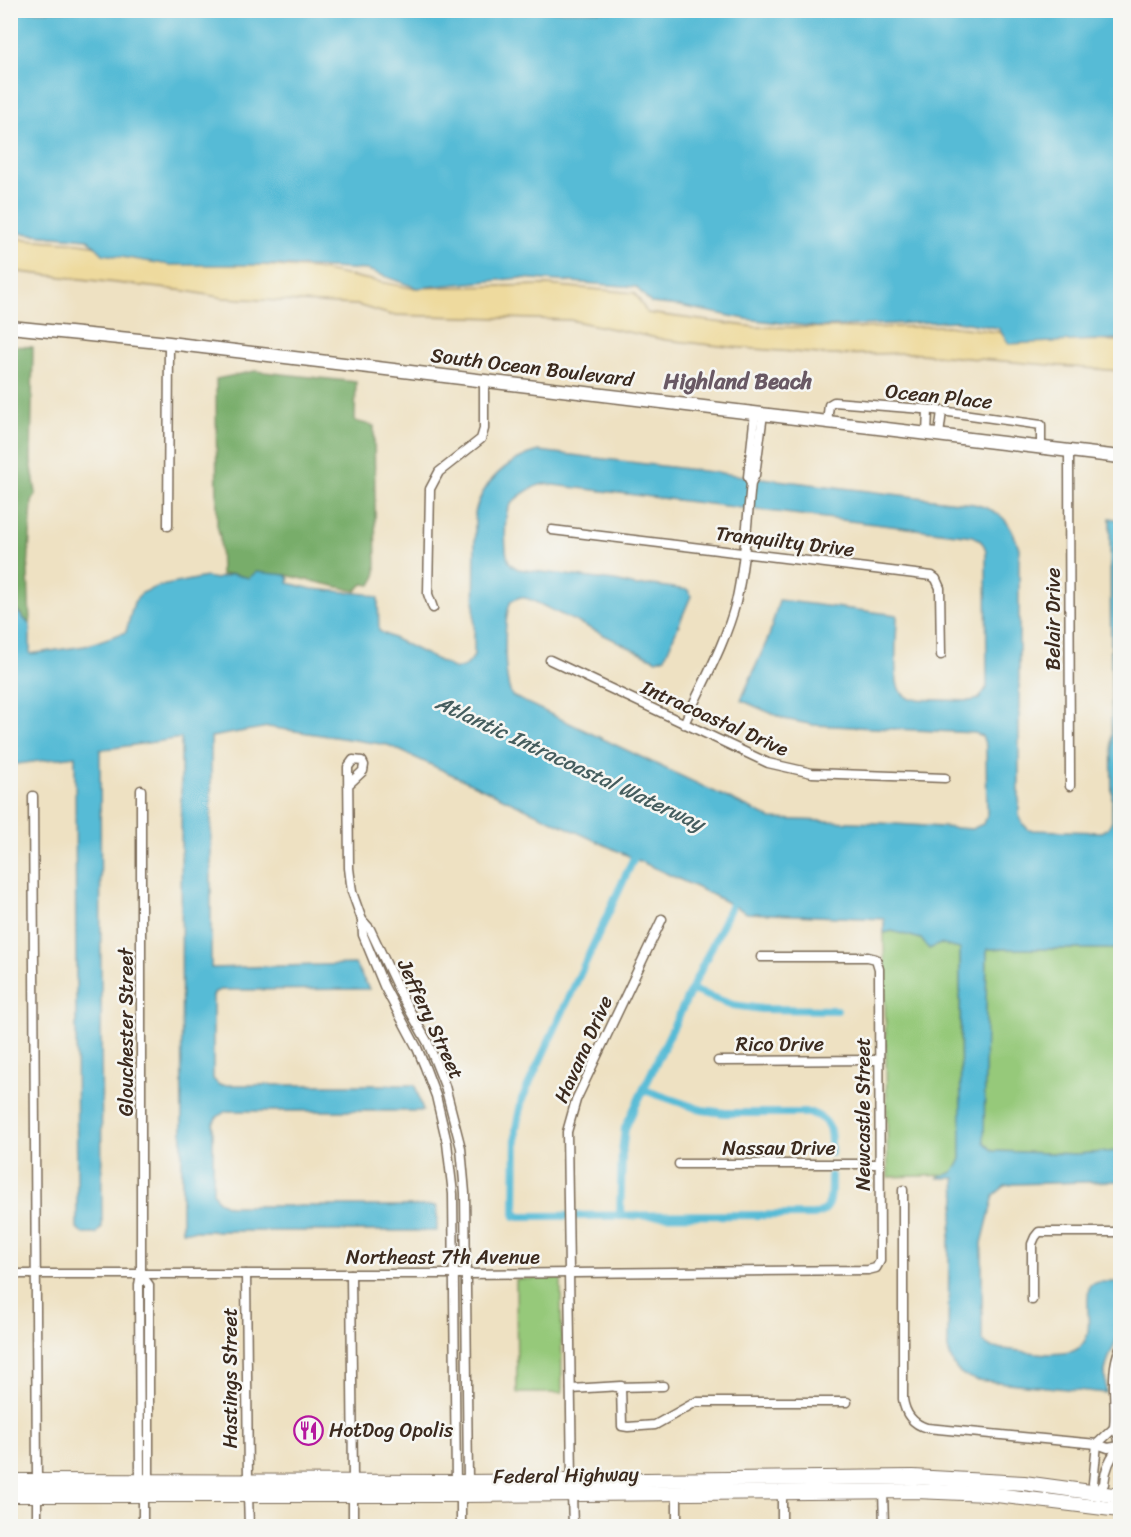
<svg xmlns="http://www.w3.org/2000/svg" width="1131" height="1537" font-family="Sriracha,sans-serif">
<rect width="100%" height="100%" fill="#f6f6f2"/>
<filter id="ink" filterUnits="userSpaceOnUse"><feTurbulence type="fractalNoise" baseFrequency=".0167" numOctaves="2"/><feDisplacementMap in="SourceGraphic" scale="12" xChannelSelector="R" yChannelSelector="G"/><feConvolveMatrix kernelMatrix="1 2 1 2 8 2 1 2 1" color-interpolation-filters="sRGB"/></filter>
<filter id="wash" filterUnits="userSpaceOnUse"><feTurbulence type="fractalNoise" baseFrequency=".008" numOctaves="4" result="noise"/><feDisplacementMap in="SourceGraphic" scale="24" xChannelSelector="R" yChannelSelector="G"/><feGaussianBlur stdDeviation="1.35" result="paint"/><feColorMatrix in="noise" values="0 0 0 0 0 0 0 0 0 0 0 0 0 0 0 0 0 1.4 0 .05"/><feComposite in="paint" operator="in"/></filter>
<g filter="url(#wash)">
<rect width="100%" height="100%" fill="#eee1c2"/>
<!-- green -->
<g fill="#96c97a" stroke="#687a4c" stroke-width="1.5">
<polygon points="892,931 960,949 961,1159 956,1170 950,1175 888,1177 884,933"/>
<polygon points="987,949 1120,949 1120,1151 1076,1154 993,1151 983,1142"/>
<polygon points="561,1278 562,1393 517,1393 516,1279"/>
</g>
<!-- forest -->
<g fill="#78ad6a" stroke="#5a6c44" stroke-width="1.5">
<polygon points="11,346 33,347 31,461 36,493 32,502 28,570 30,625 11,603"/>
<polygon points="255,371 356,382 355,421 374,426 376,576 371,585 363,584 356,591 286,575 249,578 232,574 221,575 220,537 217,525 216,379"/>
</g>
<!-- sand -->
<polygon fill="#eeda9e" stroke="#94825e" stroke-width="1.5" points="10,238 79,243 181,259 314,269 411,288 547,285 635,293 647,313 754,327 859,328 947,326 1065,340 1120,341 1120,371 909,353 832,355 729,347 666,340 570,320 391,315 357,305 224,298 186,291 11,271"/>
<!-- water -->
<g fill="#57bbd6" stroke="#49727a" stroke-width="1.5" fill-rule="evenodd">
<polygon points="10,11 1120,11 1120,339 1009,344 998,328 956,321 817,327 746,319 680,306 651,303 636,287 520,278 417,288 368,270 274,265 170,265 103,254 88,239 11,232"/>
<path d="M539,451l435,53c28,7 36,17 45,44v267l4,9 6,6 72,2 7,-4 4,-7 -2,-303 10,2v429h-133l-3,193 9,9 83,3 44,-3v30l-106,3 -9,2 -11,9 -12,48v97l6,6 6,2c23,2 53,9 76,4 9,-2 16,-10 18,-20 2,-15 -3,-32 2,-47l9,-3h21v49l-12,29 -3,11 1,22 -129,-13c-20,-5 -24,-12 -29,-31l1,-108 7,-42 -1,-21h-17l3,-3c12,0 15,-5 20,-16l-1,-210 -20,-5 -11,5 -8,-10 -29,-8 -8,2v-14l-137,-6 -36,-19 -323,-149 -120,-18 -57,10v231l144,-4 14,25 -149,1 -5,2 -2,4v83l6,6h196l8,26h-197l-10,7 -3,6v68l5,9 11,5h208v25h-255l-1,-493 -81,12 2,477 -6,7h-13l-6,-6 -2,-472 -64,9 -1,-161 20,21v29l55,-8 41,-14 8,-30 8,-9 14,-6 50,-10 10,2 16,-5 17,4 7,-6 30,3 3,4 -1,4 24,6 55,5 11,4 1,33 76,38c10,-2 15,-5 19,-14l1,-142c7,-31 33,-54 64,-62zM545,484l428,52c9,5 13,9 13,19l1,132 -8,12 -9,2 -60,-2c-5,-3 -10,-6 -12,-13 -5,-17 -1,-52 -1,-71l-118,-15 -10,36 -28,64 43,19 30,6 161,8 7,3 4,10 1,72 -4,6 -11,5 -92,-6 -108,-4 -260,-123c-9,-18 -9,-77 -1,-95l9,-4 9,2 127,61 9,-3 26,-61 -3,-6 -36,-5 -16,1 -21,-5 -97,-12c-3,-2 -6,-3 -8,-6 -6,-7 -6,-48 -1,-56 6,-10 25,-22 36,-23z"/>
</g>
<g fill="none" stroke-linecap="round" stroke-linejoin="round">
<!-- canal -->
<g stroke="#57bbd6" stroke-width="8">
<path d="M638,849l-116,250 -6,29 -1,88 299,-1c21,-6 16,-20 17,-39"/>
<polyline points="692,990 733,1005 762,1009 837,1010"/>
<path d="M644,1090l58,20 23,3h86c22,8 20,19 20,40"/>
<polyline points="620,1216 622,1153 625,1128 735,898"/>
</g>
</g>
</g>
<g filter="url(#ink)">
<g fill="none" stroke-linecap="round" stroke-linejoin="round">
<defs>
<g id="street">
<polyline points="827,422 829,405 834,402 935,410 1041,425 1041,447"/>
<polyline points="927,434 928,410"/>
<polyline points="939,435 942,411"/>
<polyline points="1069,451 1070,786"/>
<polyline points="751,483 748,477 755,413"/>
<polyline points="168,526 169,343"/>
<polyline points="552,530 932,576 936,579 940,588 941,655"/>
<polyline points="433,608 428,594 430,489 439,472 481,439 484,429 484,380"/>
<polyline points="550,660 768,763 812,773 945,778"/>
<path d="M684,724c18,-40 41,-79 52,-122 9,-39 11,-80 15,-119l4,-8 8,-61"/>
<polyline points="348,785 363,771 364,765 362,761 353,760 348,767 349,868 352,892 362,920 363,935 384,986 417,1048 425,1067 436,1096 447,1143 453,1194 456,1484"/>
<polyline points="33,796 37,1481"/>
<polyline points="362,920 370,929 401,995 428,1043 445,1086 461,1148 465,1193 468,1482 461,1495 461,1526"/>
<polyline points="718,1061 879,1060"/>
<polyline points="679,1164 880,1164"/>
<path d="M903,1190v209c2,15 10,25 24,29l170,16 11,4 12,-2"/>
<polyline points="10,1274 465,1274 868,1270 876,1268 880,1261 879,969 876,959 868,957 761,957"/>
<polyline points="141,1274 141,790"/>
<polyline points="246,1274 248,1481"/>
<polyline points="351,1274 353,1481"/>
<polyline points="1032,1300 1032,1244 1035,1237 1039,1232 1120,1232"/>
<polyline points="616,1387 663,1386"/>
<polyline points="571,1389 621,1386 622,1426 628,1427 655,1425 696,1402 847,1402"/>
<polyline points="572,1480 567,1132 576,1100 662,919"/>
<polyline points="140,1481 139,1285 141,1274 149,1285 149,1481"/>
<polyline points="883,1491 884,1526"/>
<polyline points="782,1492 782,1526"/>
<path d="M1095,1492l9,-8c1,-14 6,-27 16,-38l-2,-11 -4,-7c3,-27 -5,-54 6,-80"/>
<polyline points="677,1493 677,1526"/>
<polyline points="1095,1494 1093,1483 1097,1444 1114,1428"/>
<polyline points="37,1495 37,1526"/>
<polyline points="143,1495 143,1526"/>
<polyline points="248,1495 249,1526"/>
<polyline points="353,1495 353,1526"/>
<polyline points="572,1495 573,1526"/>
</g>
<polyline id="secondary" points="10,327 169,343 1120,457"/>
<g id="primary">
<polyline points="10,1481 468,1482 913,1477 1024,1483 1120,1496"/>
<polyline points="10,1495 461,1495 915,1491 988,1494 1120,1510"/>
</g>
</defs>
<!-- street casing -->
<use href="#street" stroke="#7a6a57" stroke-width="11"/>
<!-- secondary casing -->
<use href="#secondary" stroke="#7a6a57" stroke-width="15"/>
<!-- primary casing -->
<use href="#primary" stroke="#7a6a57" stroke-width="16"/>
<!-- street -->
<use href="#street" stroke="#fff" stroke-width="8"/>
<!-- secondary -->
<use href="#secondary" stroke="#fff" stroke-width="12"/>
<!-- primary -->
<use href="#primary" stroke="#fff" stroke-width="14"/>
</g>
</g>
<!-- icons -->
<defs>
<symbol id="restaurant-ring" viewBox="-11 -11 22 22"><circle r="9.5" fill="#f6f6f2" stroke="#b5179e" stroke-width="1.5"/><path d="M-5-6h1v4h1v-4h1v4h1v-4h1v5L-1.5 .5V6h-2V.5L-5-1ZM5-6V6H3V1.5H1.5Q1.5-4 5-6Z" fill="#b5179e"/></symbol>
</defs>
<g fill-rule="evenodd">
<use href="#restaurant-ring" x="292" y="1414" width="33" height="33"/>
</g>
<g text-anchor="middle" stroke-width="5" stroke-linejoin="round" paint-order="stroke">
<!-- street labels -->
<g font-size="20" fill="#3b2a1e" stroke="#f6f6f2">
<text transform="translate(532 367) rotate(7)" y="7">South Ocean Boulevard</text>
<text transform="translate(939 396) rotate(6)" y="7">Ocean Place</text>
<text transform="translate(785 541) rotate(7)" y="7">Tranquilty Drive</text>
<text transform="translate(1053 619) rotate(-90)" y="7">Belair Drive</text>
<text transform="translate(715 718) rotate(24)" y="7">Intracoastal Drive</text>
<text transform="translate(431 1019) rotate(65)" y="7">Jeffery Street</text>
<text transform="translate(126 1032) rotate(-90)" y="7">Glouchester Street</text>
<text x="780" y="1051">Rico Drive</text>
<text transform="translate(583 1049) rotate(-66)" y="7">Havana Drive</text>
<text transform="translate(863 1114) rotate(-90)" y="7">Newcastle Street</text>
<text x="779" y="1155">Nassau Drive</text>
<text x="443" y="1264">Northeast 7th Avenue</text>
<text transform="translate(230 1378) rotate(-90)" y="7">Hastings Street</text>
<text transform="translate(566 1475) rotate(-1)" y="7">Federal Highway</text>
</g>
<!-- poi labels -->
<g font-size="20" fill="#3b2a1e" stroke="#f6f6f2" text-anchor="start">
<text x="329" y="1437">HotDog Opolis</text>
</g>
<!-- water labels -->
<g font-size="21" font-style="italic" fill="#455d5e" stroke="#f6f6f2">
<text transform="translate(570 763) rotate(25)" y="7">Atlantic Intracoastal Waterway</text>
</g>
<!-- quarter labels -->
<g font-size="22" font-weight="bold" fill="#695964" stroke="#f6f6f2">
<text x="738" y="389">Highland Beach</text>
</g>
</g>
<!-- margin -->
<rect width="1131" height="1537" fill="none" stroke="#f6f6f2" stroke-width="36"/>
</svg>
